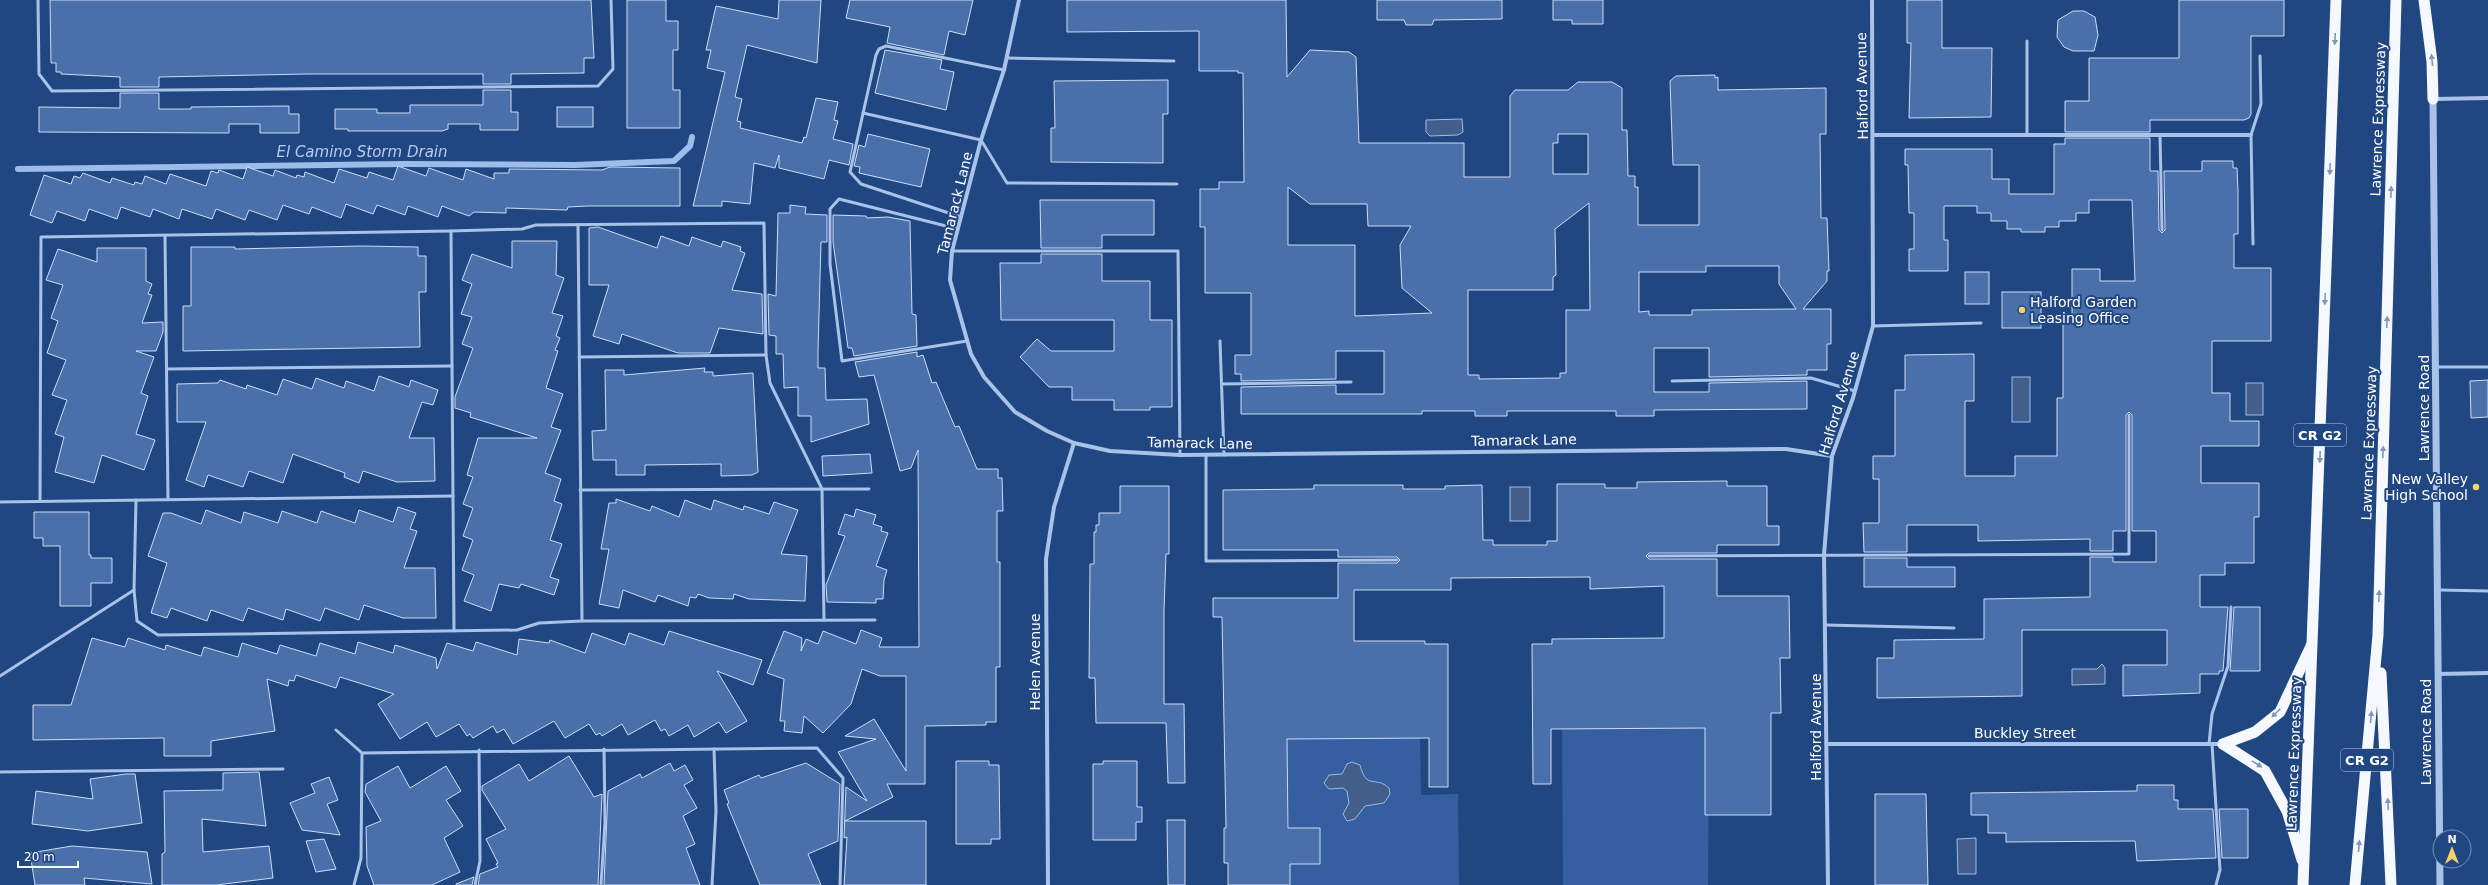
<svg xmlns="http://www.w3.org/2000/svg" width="2488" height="885" font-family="'DejaVu Sans',sans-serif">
<rect width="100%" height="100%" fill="#214782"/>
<!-- green -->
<g fill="#355fa0">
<polygon points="1562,726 1709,726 1708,885 1563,885"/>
<polygon points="1420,738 1421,795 1458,794 1459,885 1290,885 1287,739"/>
</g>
<!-- water -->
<g fill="#435e8a" stroke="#9cbce9">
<polygon points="1462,119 1463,132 1458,135 1430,136 1426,132 1426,120"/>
<rect x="2012" y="377" width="18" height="45"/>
<rect x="2246" y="383" width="17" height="32"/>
<rect x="1510" y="487" width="20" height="34"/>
<polygon points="2102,664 2105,668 2105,684 2072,685 2072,669 2097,669"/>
<path d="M1352,762l8,3c7,26 15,10 29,23l1,6 -6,9 -19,3 -10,13 -8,2 -4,-7 6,-11 -2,-12 -4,-3 -14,1 -5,-6 5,-8 13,-1 5,-10z"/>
<polygon points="1976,838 1976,874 1958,874 1957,839"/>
</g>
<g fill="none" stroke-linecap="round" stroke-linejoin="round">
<!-- stream -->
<polyline stroke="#9cbce9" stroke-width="6" points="18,169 403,164 575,165 674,161 690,146 692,137"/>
</g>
<!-- building -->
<g fill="#4a70ab" stroke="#ccddf6" fill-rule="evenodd">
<polygon points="50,0 591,0 594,58 584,58 584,73 511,74 511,84 483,84 483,74 308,74 159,77 159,87 120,87 120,77 61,74 61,72 56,72 56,63 51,63"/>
<polygon points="627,0 666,0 666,21 678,21 678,50 673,50 673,90 680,90 680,128 627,128"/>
<polygon points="779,0 821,0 817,63 747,45 735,97 742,99 737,121 741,122 740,128 802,143 804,137 806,138 816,98 838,102 834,120 838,121 833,139 853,144 849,165 829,160 824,179 779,168 779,155 775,168 754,163 750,204 722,201 722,206 693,206 725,72 707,68 711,50 706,50 716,6 778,19"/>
<polygon points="850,0 973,0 965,35 949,31 944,55 887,43 890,27 846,18"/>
<path d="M1067,0h219l1,77 23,-27 39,2 7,5 3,86h105v34h46v-81l5,-6h53l10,-8h34l10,6v42h5l1,46h7v11h3v38h61v-60h-26l-3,-84 6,-5 39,-1v3l3,-1v13l108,-2v46h-6l1,84h6l2,53h-2v10l-24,28h28v35h-4v26h-20v5l-98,2v-29h-55v44h55v-9l98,-2v28l-153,1v6h-38v-5h-109v5h-32v-5h-53v3h-181v-27l95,-2v9h48v-43h-48v28l-95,2v-7h-6v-19h16v-62h-46v-66h-5v-38h19v-7h25l-1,-109h-5v-2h-39v-40l-132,1zM1558,134h30v40h-35v-31h5zM1288,187l22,17h57l1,22h43l-11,19 2,43 30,25 -77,3v-71h-67zM1589,203l1,107h-24v63h-6v5l-81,1v-4h-11v-85h85v-13l3,-2 -1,-46zM1706,266h73v18l17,25 -104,1v5h-43v-4l-10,1v-40h67z"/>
<polygon points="1377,0 1502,0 1502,19 1434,20 1432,25 1406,25 1404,20 1377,20"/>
<polygon points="1553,0 1603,0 1603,24 1572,24 1572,20 1553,20"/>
<polygon points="1907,0 1942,0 1942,48 1992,48 1991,117 1909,118 1911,43 1907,43"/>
<polygon points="2179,0 2284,0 2284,36 2251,36 2251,114 2249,118 2244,120 2150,120 2150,132 2065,132 2065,101 2089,101 2089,58 2179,58"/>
<polygon points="2073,11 2084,11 2095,17 2098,35 2094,51 2073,51 2064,47 2057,37 2058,20"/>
<polygon points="885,50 942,60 940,69 954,72 946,110 875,93"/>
<polygon points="1168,80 1168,114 1163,114 1163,163 1051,162 1051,128 1055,128 1054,81"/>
<polygon points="483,90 511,90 511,112 518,112 518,130 480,130 480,124 448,124 448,129 442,131 348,131 348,129 335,129 335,109 377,109 377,113 410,113 410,105 483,105"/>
<polygon points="120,93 159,93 159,109 191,109 191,107 289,106 289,114 299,114 299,133 260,133 260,124 229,124 229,133 39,132 39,107 120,108"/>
<rect x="557" y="107" width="36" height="20"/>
<polygon points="868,134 930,149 921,187 859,173 860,167 854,166 859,145 865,147"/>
<polygon points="2065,138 2150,138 2150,171 2158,171 2159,230 2162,233 2165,230 2164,171 2202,171 2202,161 2233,161 2233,168 2237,168 2238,191 2238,234 2234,234 2234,268 2271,268 2271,341 2212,341 2212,393 2230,393 2230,421 2259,421 2259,446 2201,446 2201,483 2259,483 2259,517 2254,517 2254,563 2225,563 2225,575 2200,575 2200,607 2228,607 2223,671 2219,671 2219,674 2200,674 2200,693 2123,696 2123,665 2167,665 2167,630 2022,630 2022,696 1877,698 1877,658 1894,658 1894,640 1984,639 1984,599 2090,597 2090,557 2113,557 2113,562 2156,562 2156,531 2132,531 2132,415 2129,412 2126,415 2126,531 2113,531 2113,551 2090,551 2090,539 1978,541 1978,525 1907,525 1907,552 1864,552 1863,523 1879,523 1879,479 1873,479 1873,456 1895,456 1895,390 1905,390 1905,355 1974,354 1974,401 1965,401 1965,476 2015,476 2015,456 2057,456 2057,398 2063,398 2063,318 2072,318 2072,269 2100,269 2100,281 2135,281 2132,200 2089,200 2089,213 2076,213 2076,221 2059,221 2059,227 2045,227 2045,232 2021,232 2021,229 2007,229 2007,221 1991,221 1991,213 1977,213 1977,206 1944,206 1944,240 1948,240 1948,271 1909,271 1909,249 1914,249 1914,213 1909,213 1908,165 1905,165 1905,149 1992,149 1992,179 2009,179 2009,194 2054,194 2054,144 2065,144"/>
<polygon points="398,166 426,176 429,168 463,180 466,169 494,179 494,173 509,173 509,169 602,170 610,167 680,168 680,206 588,206 568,207 567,210 506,208 506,213 474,212 469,216 442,206 438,217 408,206 405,215 377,205 373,214 346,204 341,218 312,207 309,214 283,205 277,220 249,210 245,220 216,209 212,219 182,209 179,219 153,209 150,217 121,207 117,219 89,209 85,221 57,211 52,223 30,215 44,175 71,184 74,176 80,178 83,173 110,183 112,178 134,185 135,182 142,184 145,176 166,184 170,174 206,186 211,171 218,173 219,170 243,179 247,167 273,176 275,170 296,178 297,175 304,177 305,172 334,183 339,169 367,178 369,172 393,180"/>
<polygon points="1040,200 1154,200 1154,235 1102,235 1102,248 1041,248"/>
<polygon points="790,205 806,207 805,214 827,215 827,242 821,242 818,351 818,368 825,368 826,400 867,399 869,424 811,442 811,416 798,416 798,387 784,388 783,354 776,354 776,336 769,335 768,294 776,296 778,213 790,213"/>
<polygon points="833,215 866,216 867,218 888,217 910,221 912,314 916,315 917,346 854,356 852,348 848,348 833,242"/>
<polygon points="598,227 657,248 661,236 689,246 692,237 721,247 723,241 741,247 740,251 745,253 732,290 762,294 763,334 719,328 710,353 678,353 622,334 619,344 593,336 609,285 589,285 589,228"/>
<polygon points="512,241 557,241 556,275 564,278 552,313 563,316 556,336 560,338 555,350 558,351 546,388 563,394 551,427 561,430 545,473 561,479 554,501 562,504 550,540 562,544 550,577 559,580 554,595 521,584 519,588 499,584 491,611 464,601 474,575 462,570 473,540 463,536 473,508 463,504 473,477 467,475 478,438 537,438 470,417 471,413 455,408 455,397 473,348 462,344 472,317 461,314 472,284 462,280 472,254 512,268"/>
<polygon points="362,246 418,247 418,256 426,256 426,292 419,292 420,347 183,351 183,306 191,306 191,247 235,247 235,249"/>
<polygon points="97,248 146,248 146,281 152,284 148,294 152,295 142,323 163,322 163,332 156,351 136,351 154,357 141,393 148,396 136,434 155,440 144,470 102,455 94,483 55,472 64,437 55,434 67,400 52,395 66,360 47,353 58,321 51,318 63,285 46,280 58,249 97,262"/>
<polygon points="1041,254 1102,254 1102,281 1150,281 1150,320 1172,320 1172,407 1150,407 1150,410 1114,410 1114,400 1072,400 1072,387 1049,387 1020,357 1037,339 1051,351 1114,351 1114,320 1001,320 1000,263 1041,263"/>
<rect x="1965" y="272" width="24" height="32"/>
<rect x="2002" y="292" width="39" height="36"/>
<polygon points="917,352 917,357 923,355 932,383 936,382 955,427 959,426 977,469 998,469 998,478 1002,478 1003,511 997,511 997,562 1000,562 1000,667 996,667 996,722 986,722 986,725 925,726 925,784 887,784 893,797 845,821 926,821 926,885 844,885 847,837 844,838 846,787 867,801 838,752 876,739 845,736 874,719 906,771 906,676 880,676 862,669 851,704 823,733 804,716 802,733 784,731 785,721 780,721 784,679 767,673 784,631 802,638 801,651 806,639 818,644 823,631 856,644 861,630 882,638 879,647 919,647 918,450 911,468 900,471 874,375 859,377 855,362"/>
<polygon points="705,368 704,372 713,372 713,376 753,373 758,472 752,475 721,476 721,464 645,465 645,475 616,475 616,460 593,460 592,431 606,430 605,370 624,370 624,375"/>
<polygon points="379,376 409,387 411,380 438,390 433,405 422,402 409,438 434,438 435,481 397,482 363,471 359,483 344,477 345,473 293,454 283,483 249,471 243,487 208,475 204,487 186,480 206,422 177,422 177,384 218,383 220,380 246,389 247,385 277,395 283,379 312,389 316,378 344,388 346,381 374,391"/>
<polygon points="2488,380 2488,417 2471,418 2470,381"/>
<polygon points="870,454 872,473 823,476 822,456"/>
<polygon points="1727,481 1727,486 1767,486 1767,526 1779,526 1779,545 1717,545 1717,553 1649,553 1646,556 1649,559 1717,559 1717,596 1789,596 1790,658 1780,658 1781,713 1771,713 1771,815 1705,815 1705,728 1551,729 1551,784 1533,784 1532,644 1552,644 1552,639 1664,638 1664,586 1590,589 1590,577 1451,578 1451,590 1354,590 1354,641 1425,641 1425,644 1448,644 1448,787 1429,787 1429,738 1287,739 1288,828 1320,828 1320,864 1290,864 1290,885 1228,885 1228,863 1224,863 1224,828 1226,828 1222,617 1213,617 1213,598 1338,598 1338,563 1397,563 1400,560 1397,557 1338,557 1338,550 1223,550 1223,490 1314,489 1314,485 1403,485 1403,489 1445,489 1445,486 1482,485 1483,540 1493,540 1493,545 1547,545 1547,541 1557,541 1557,484 1605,484 1605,488 1637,488 1637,482"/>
<polygon points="1120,486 1169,486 1169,554 1166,554 1164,610 1164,704 1184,704 1185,783 1168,783 1166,723 1096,723 1095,678 1089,678 1090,564 1094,564 1094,532 1096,532 1096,525 1099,525 1099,513 1120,513"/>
<polygon points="616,499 650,511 652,506 679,517 685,500 711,510 714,500 743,510 744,506 769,514 774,502 798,510 781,554 807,556 805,601 749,599 734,594 733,599 709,598 698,594 696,598 690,597 688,606 658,595 655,602 623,590 619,608 599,604 609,549 601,549 609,503 616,503"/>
<polygon points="398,507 416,513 410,529 417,531 404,568 435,568 436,618 403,618 364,605 359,620 325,608 320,621 286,609 283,620 248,608 243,621 211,610 207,621 171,608 167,618 151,613 167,563 148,556 163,513 171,513 201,524 206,510 241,523 244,512 278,523 282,511 317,523 321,511 355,523 359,510 393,522"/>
<polygon points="856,509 876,515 873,524 882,527 881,531 888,533 876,566 887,570 884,580 883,599 876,599 876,603 827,602 826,585 845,536 838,534 845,514 854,517"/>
<polygon points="34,512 89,512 89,555 91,555 91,558 112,558 112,583 91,583 91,606 60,606 60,546 43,546 43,538 34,538"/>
<polygon points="1864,558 1907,558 1907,567 1955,567 1955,587 1864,587"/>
<polygon points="2234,607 2260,607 2260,671 2230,671"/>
<polygon points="669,631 762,660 753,685 717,671 747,721 726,733 719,722 694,737 688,725 669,736 665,729 661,731 655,720 628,735 622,724 602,736 600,733 596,735 589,724 565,738 554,721 513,744 504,729 497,733 493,726 473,738 470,734 467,736 459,724 436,737 427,722 400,739 378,704 394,694 340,677 336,688 296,675 294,681 289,680 288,686 267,679 275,731 211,741 211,756 164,756 164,738 33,740 33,705 71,705 92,638 125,647 128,638 165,650 166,645 201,656 204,647 238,657 242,643 277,654 280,645 316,656 320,643 355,654 358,642 393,653 395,645 436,658 437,669 447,643 473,651 476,642 517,655 519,639 549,643 550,640 585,653 592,633 625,645 629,633 664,645"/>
<polygon points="569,756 594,797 602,794 598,885 478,885 480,874 498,867 496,864 498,863 486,839 506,829 482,790 482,786 519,764 529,781"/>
<polygon points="956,761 989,761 989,765 999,765 1000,839 991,839 991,844 956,844"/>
<polygon points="1103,761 1137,761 1137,807 1142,807 1142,822 1136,822 1136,840 1093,840 1093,764 1103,764"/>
<polygon points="670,763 674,771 685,765 693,780 684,785 697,808 683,816 695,844 686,848 700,885 604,885 608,791 640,774 642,778"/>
<polygon points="806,763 840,784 838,841 808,854 821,885 760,885 727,804 729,803 724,790 759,775 761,778"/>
<polygon points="398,766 410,788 446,766 461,791 446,800 463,826 444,838 460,872 432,885 374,885 367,866 366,827 381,821 365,792 366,784"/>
<polygon points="259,772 266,826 202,819 203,852 269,846 273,878 216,885 162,885 162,854 165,852 164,791 223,790 223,773"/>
<polygon points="126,774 135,774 142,823 88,831 32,824 36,791 93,799 90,779"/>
<polygon points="329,777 338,800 327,804 340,835 302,830 290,803 315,793 311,784"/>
<polygon points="2137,785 2174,785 2174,800 2178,800 2178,809 2213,809 2216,858 2137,861 2135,841 2006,842 2006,833 1988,833 1988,815 1971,815 1971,793 2137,791"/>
<polygon points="1875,794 1926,794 1928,885 1875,885"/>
<polygon points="2219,809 2248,809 2248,858 2222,858"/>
<polygon points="1167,820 1185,820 1185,885 1168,885"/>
<polygon points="324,839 336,869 316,872 306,841"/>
<polygon points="72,846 147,852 152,884 84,878 85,885 35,885 30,853"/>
<polygon points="474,877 472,885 456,885 456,884"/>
</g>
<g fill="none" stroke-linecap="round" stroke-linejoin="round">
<!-- service -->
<g stroke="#a8c2e8" stroke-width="3">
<polyline points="38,0 39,74 52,91 598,86 613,69 611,0"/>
<polyline points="1007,58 1174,61"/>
<polyline points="863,113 981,140 1007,183 1177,184"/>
<polyline points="2027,135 2027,41"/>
<polyline points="2160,135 2162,230"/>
<polyline points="961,217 861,184 850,172 876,55 879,49 886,46 1004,70"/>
<polyline points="578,225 582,621"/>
<polyline points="958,229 839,199 830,209 830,264 842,361 967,341"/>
<polyline points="451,231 454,631"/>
<polyline points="165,237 168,499"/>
<polyline points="2253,244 2251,135 2261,104 2260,56"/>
<polyline points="952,251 1178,251 1180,455"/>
<polyline points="1873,326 1981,323"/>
<polyline points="1220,341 1224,455"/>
<polyline points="579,357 766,355"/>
<polyline points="2437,367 2488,367"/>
<polyline points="167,369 452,366"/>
<polyline points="1672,381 1811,378 1855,391"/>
<polyline points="1222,384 1351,382"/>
<polyline points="1206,455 1206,561 1397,560"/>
<polyline points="580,490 869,489"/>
<polyline points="136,500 134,590 137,621 158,635 517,630 539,623 582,621 875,620"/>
<polyline points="40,501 41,237 451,231 522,229 536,225 764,223 766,355 770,383 822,489 824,620"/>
<polyline points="0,502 453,496"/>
<polyline points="1649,556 2129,554 2129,415"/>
<polyline points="2439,590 2488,591"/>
<polyline points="1826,625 1954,628"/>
<polyline points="0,676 134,590"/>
<polyline points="336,730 362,753 361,858 354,885"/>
<polyline points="2209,744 2212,714 2228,666 2231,607"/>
<polyline points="2212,744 2220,870 2216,885"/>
<polyline points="362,753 817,748 843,778 840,885"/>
<polyline points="0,772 283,769"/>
<polyline points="475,885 480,861 479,750"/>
<polyline points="601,885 605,822 604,749"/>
<polyline points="712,885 716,811 714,749"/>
</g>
<!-- minor -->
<g stroke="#a8c2e8" stroke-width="4">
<polyline points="1019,0 1004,70 981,140 952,251 950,280 971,354 984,377 1015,412 1047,431 1074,443 1110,451 1180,455 1786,449 1832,456"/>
<polyline points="2434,99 2488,98"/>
<polyline points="1874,135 2251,135"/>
<polyline points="2438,674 2488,673"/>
<polyline points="1827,744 2222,744"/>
<polyline points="1048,885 1046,559 1054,507 1074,443"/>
<polyline points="1828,885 1824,555 1832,456 1853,398 1873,326 1872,0"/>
</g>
<!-- tertiary -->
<polyline stroke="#a8c2e8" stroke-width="7" points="2433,99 2440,885"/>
<!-- trunk -->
<g stroke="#f5f8fe" stroke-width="11">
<polyline points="2424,0 2432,62 2433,99"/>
<polyline points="2381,673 2391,885"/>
<polyline points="2223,744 2265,771 2287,811 2302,860"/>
<polyline points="2223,744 2255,732 2280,712 2311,646"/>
<polyline points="2303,885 2336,0"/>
<polyline points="2355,885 2378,635 2396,0"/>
</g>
</g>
<!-- one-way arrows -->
<defs><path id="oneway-solid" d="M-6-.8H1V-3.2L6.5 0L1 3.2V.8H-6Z"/></defs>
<g fill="#8097ba">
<use href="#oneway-solid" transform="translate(2335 39) rotate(92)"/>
<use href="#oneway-solid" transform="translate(2432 60) rotate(-96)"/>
<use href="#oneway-solid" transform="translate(2330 169) rotate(92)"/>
<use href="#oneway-solid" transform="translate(2391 192) rotate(-88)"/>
<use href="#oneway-solid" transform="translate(2325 299) rotate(92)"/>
<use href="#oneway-solid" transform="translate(2387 322) rotate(-88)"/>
<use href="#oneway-solid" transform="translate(2383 452) rotate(-88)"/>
<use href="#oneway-solid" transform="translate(2320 457) rotate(92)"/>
<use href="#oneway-solid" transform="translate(2379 596) rotate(-88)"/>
<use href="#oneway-solid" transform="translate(2276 713) rotate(135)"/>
<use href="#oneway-solid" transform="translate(2371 717) rotate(-85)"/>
<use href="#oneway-solid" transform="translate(2257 764) rotate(32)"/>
<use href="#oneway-solid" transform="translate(2388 804) rotate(-93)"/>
<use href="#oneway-solid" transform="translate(2359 846) rotate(-85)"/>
</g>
<!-- markers -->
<g fill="#f4d36a" stroke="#214782" stroke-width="1.5">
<circle cx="2022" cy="310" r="4"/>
<circle cx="2476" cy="487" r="4"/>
</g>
<g text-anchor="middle" stroke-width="4" stroke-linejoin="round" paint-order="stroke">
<!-- shield labels -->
<g fill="#214782" stroke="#bcc8da" stroke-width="1">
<rect x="2294" y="424" width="52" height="22" rx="3"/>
<rect x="2341" y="749" width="52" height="22" rx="3"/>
</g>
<g font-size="13" font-weight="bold" fill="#fff">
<text x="2320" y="440">CR G2</text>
<text x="2367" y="765">CR G2</text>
</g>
<!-- street labels -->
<g font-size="14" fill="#fff" stroke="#214782">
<text transform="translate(1862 86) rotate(-91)" y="5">Halford Avenue</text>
<text transform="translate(2378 119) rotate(-88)" y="5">Lawrence Expressway</text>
<text transform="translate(955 203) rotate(-76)" y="5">Tamarack Lane</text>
<text transform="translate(1839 403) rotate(-73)" y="5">Halford Avenue</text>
<text transform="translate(2424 408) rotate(-90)" y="5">Lawrence Road</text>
<text transform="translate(1524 440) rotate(-1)" y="5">Tamarack Lane</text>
<text transform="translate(1200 443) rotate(1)" y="5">Tamarack Lane</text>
<text transform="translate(2369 443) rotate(-88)" y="5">Lawrence Expressway</text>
<text transform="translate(1035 662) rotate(-90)" y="5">Helen Avenue</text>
<text transform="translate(1816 727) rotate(-90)" y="5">Halford Avenue</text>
<text transform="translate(2426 732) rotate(-90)" y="5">Lawrence Road</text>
<text x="2025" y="738">Buckley Street</text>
<text transform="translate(2294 754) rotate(-88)" y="5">Lawrence Expressway</text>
</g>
<!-- poi labels -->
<g font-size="14" fill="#fff" stroke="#214782" text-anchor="start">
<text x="2030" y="307">Halford Garden<tspan x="2030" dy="16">Leasing Office</tspan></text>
<text x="2468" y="484" text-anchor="end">New Valley<tspan x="2468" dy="16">High School</tspan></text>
</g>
<!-- water labels -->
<g font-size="15" font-style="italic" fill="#b4ccf0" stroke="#214782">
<text x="362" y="157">El Camino Storm Drain</text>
</g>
</g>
<!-- north arrow -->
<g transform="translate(2452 849)"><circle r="19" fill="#214782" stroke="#7a91b4"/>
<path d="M0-3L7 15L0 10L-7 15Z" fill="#f4d36a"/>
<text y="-6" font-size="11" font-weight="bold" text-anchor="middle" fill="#ffffff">N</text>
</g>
<!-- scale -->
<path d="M18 861v6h60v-6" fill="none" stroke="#ffffff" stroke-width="2"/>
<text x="24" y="861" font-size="12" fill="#ffffff" stroke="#214782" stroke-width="3" paint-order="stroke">20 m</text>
</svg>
